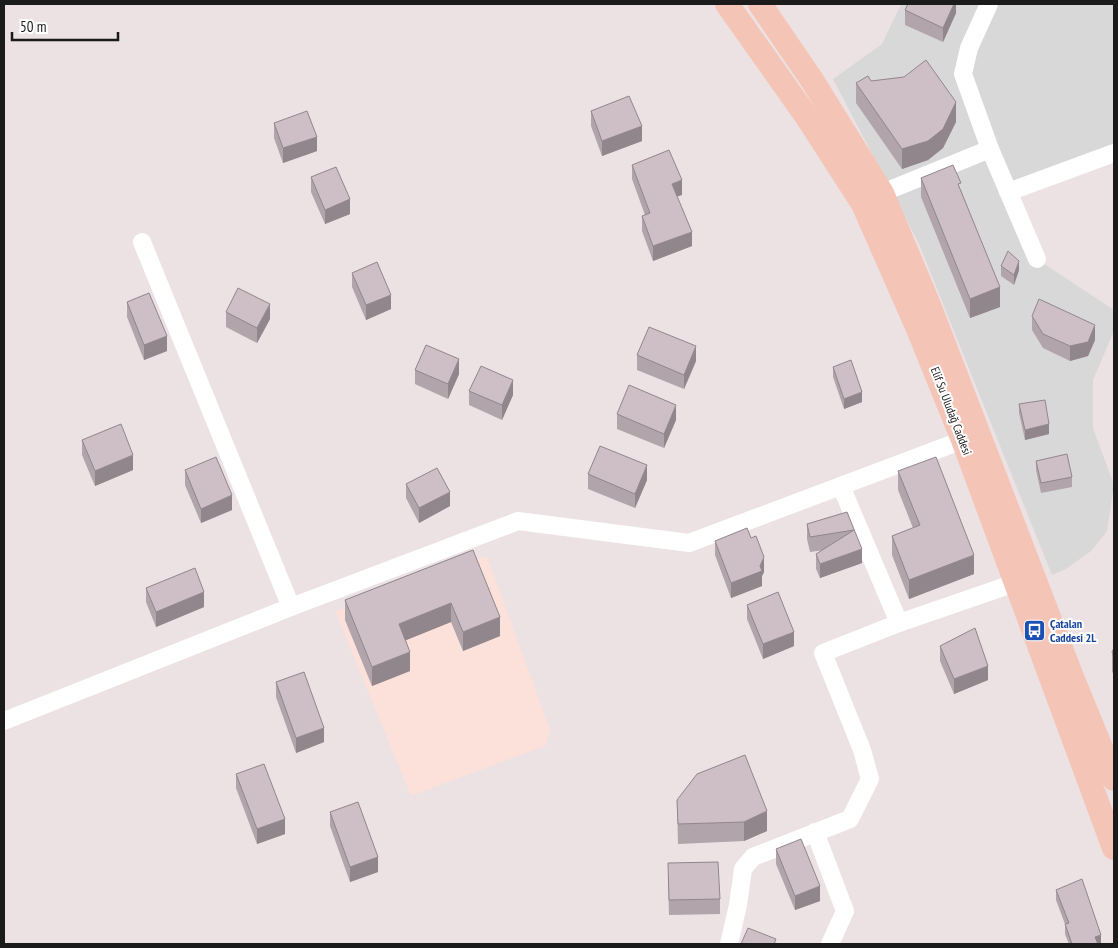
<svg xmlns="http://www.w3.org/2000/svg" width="1118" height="948" font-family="'PT Sans Narrow',sans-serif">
<rect width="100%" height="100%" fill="#ece1e3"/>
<!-- residential -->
<polygon fill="#d9d8d9" points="901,4 1114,4 1114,153 1010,192 1037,259 1114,310 1114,331 1093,380 1093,428 1114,485 1107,531 1091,551 1066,569 1052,575 919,244 833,79 882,44"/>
<!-- education -->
<polygon fill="#fce0da" points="487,556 550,730 545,746 411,796 335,611"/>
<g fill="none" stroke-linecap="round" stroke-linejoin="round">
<!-- minor -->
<g stroke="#fff" stroke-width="18">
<polyline points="990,149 1037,259"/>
<polyline points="1008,192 1114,153"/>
<polyline points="882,193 990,149 963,74 969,48 989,4"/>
<polyline points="142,242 291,607"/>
<polyline points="841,486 899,623"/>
<polyline points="4,721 291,607 518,521 689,543 963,440"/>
<polyline points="815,832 845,911 830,944"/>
<polyline points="729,944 738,905 743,869 753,857 850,819 870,779 862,750 823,653 899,623 1015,583"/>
</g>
<!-- secondary -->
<g stroke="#f4c5b7" stroke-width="24">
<polyline points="727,4 807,117 863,204 918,329 963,440 1114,848"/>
<polyline points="760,4 812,80 882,193 929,305 1072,677 1114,779"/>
</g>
</g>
<!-- wall -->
<g fill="#b1a4aa">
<polygon points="956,4 956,13 943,42 905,25 905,10"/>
<polygon points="871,81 956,122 943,148 928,160 902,169 856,103 856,83"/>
<polygon points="591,111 642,141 602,156 591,126"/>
<polygon points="274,123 317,151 283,163 274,138"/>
<polygon points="632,165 682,195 677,196 692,246 653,261 642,231 642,216 645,215 632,179"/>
<polygon points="311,177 350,214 325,224 311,192"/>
<polygon points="921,178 961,190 1000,307 970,318 921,197"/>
<polygon points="1001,266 1019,270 1014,285 1001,276"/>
<polygon points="352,273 391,309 366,320 352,287"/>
<polygon points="127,302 167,351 144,360 127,317"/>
<polygon points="226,312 270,319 257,343 226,327"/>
<polygon points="1032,316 1095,340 1088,356 1070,361 1043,348 1032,330"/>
<polygon points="637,355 696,361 684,389 637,370"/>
<polygon points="833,367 862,402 844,409 833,377"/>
<polygon points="415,370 459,374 448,399 415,384"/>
<polygon points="469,391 513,395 502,420 469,405"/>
<polygon points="1019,404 1049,434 1025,440 1019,413"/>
<polygon points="617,414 676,420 664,448 617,429"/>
<polygon points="82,440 133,470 95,486 82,455"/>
<polygon points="1036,461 1072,477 1072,487 1041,493 1036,470"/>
<polygon points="185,470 232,510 201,523 185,485"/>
<polygon points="898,471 974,574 909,599 892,555 892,536 913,528 898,490"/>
<polygon points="588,474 647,480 635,508 588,489"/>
<polygon points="406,484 450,506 419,523 406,498"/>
<polygon points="847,512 862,563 820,578 816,569 816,554 824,550 810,552 807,539 807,524"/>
<polygon points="715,541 764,572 762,576 762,586 731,598 715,555"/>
<polygon points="473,550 500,636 463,651 451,622 406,640 410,671 372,686 345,620 345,600"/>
<polygon points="146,588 204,607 156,627 146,602"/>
<polygon points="747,605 794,646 763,659 747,619"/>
<polygon points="940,646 988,680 954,694 940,661"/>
<polygon points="1114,648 1114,677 1112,671 1112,652"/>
<polygon points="276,682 324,742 296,753 276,697"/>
<polygon points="745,755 767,831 744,841 678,844 677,800"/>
<polygon points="236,774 285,834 257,844 236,788"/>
<polygon points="330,812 378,872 350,882 330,826"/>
<polygon points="776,849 820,901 795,910 776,864"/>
<polygon points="668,878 720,899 720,914 669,915"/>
<polygon points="1056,890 1101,944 1069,944 1065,934 1065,924 1056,900"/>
</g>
<!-- shaded-wall -->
<g fill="#90868b">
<polygon points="954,4 956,4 956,13 943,42 943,28"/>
<polygon points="956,102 956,122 943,148 928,160 902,169 902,149"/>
<polygon points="642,126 642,141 602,156 602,141"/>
<polygon points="317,137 317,151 283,163 283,148"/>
<polygon points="682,180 682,195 672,198 672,184"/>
<polygon points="350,199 350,214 325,224 325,210"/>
<polygon points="692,232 692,246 653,261 653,246"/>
<polygon points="1019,261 1019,270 1014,285 1014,275"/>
<polygon points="1000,287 1000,307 970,318 970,299"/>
<polygon points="391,295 391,309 366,320 366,305"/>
<polygon points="270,304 270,319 257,343 257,328"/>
<polygon points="1095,325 1095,340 1088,356 1070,361 1070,346"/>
<polygon points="167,336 167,351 144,360 144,345"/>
<polygon points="696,346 696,361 684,389 684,375"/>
<polygon points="459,359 459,374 448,399 448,384"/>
<polygon points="513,380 513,395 502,420 502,405"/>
<polygon points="862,392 862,402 844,409 844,399"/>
<polygon points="676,405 676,420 664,448 664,434"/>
<polygon points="1049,424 1049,434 1025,440 1025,430"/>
<polygon points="133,455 133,470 95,486 95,471"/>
<polygon points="647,465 647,480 635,508 635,494"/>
<polygon points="450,492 450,506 419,523 419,508"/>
<polygon points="232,495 232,510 201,523 201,509"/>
<polygon points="862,549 862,563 820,578 820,564"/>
<polygon points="974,555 974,574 909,599 909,580"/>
<polygon points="764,557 764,572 762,576 762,586 731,598 731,583 760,566"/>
<polygon points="204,592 204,607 156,627 156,612"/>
<polygon points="451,603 451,622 399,643 399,624"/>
<polygon points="500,617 500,636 463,651 463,632"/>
<polygon points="794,632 794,646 763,659 763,644"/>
<polygon points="410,652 410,671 372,686 372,667"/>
<polygon points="988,666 988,680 954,694 954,679"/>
<polygon points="324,728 324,742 296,753 296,738"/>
<polygon points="767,811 767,831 744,841 744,822"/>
<polygon points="285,819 285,834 257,844 257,829"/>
<polygon points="378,857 378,872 350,882 350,867"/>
<polygon points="820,886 820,901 795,910 795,896"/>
<polygon points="1101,935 1101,944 1095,944 1095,937"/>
</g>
<!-- building -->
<g fill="#cebfc6" stroke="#90868b">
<polygon points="908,4 954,4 943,28 905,10"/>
<polygon points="926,60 956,102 943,129 928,141 902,149 856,83 868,76 871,81 904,77"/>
<polygon points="629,96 642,126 602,141 591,111"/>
<polygon points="307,111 317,137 283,148 274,123"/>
<polygon points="669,150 682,180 672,184 692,232 653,246 642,216 650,213 632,165"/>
<polygon points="953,165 961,183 958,184 1000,287 970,299 921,178"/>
<polygon points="336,167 350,199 325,210 311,177"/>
<polygon points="1008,251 1019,261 1014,275 1001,266"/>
<polygon points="377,262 391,295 366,305 352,273"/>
<polygon points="238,288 270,304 257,328 226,312"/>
<polygon points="149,293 167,336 144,345 127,302"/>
<polygon points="1039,299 1095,325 1088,342 1070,346 1043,334 1032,316"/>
<polygon points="649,327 696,346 684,375 637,355"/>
<polygon points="426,345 459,359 448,384 415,370"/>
<polygon points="851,360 862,392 844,399 833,367"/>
<polygon points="481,366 513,380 502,405 469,391"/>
<polygon points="629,385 676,405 664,434 617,414"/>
<polygon points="1045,400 1049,424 1025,430 1019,404"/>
<polygon points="121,424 133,455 95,471 82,440"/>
<polygon points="600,446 647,465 635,494 588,474"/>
<polygon points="1067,454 1072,477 1041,483 1036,461"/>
<polygon points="216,457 232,495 201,509 185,470"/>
<polygon points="936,457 974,555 909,580 892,536 920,525 898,471"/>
<polygon points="437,468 450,492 419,508 406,484"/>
<polygon points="847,512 862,549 820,564 816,554 854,530 810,537 807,524"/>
<polygon points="747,528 751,538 756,536 764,557 760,566 762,571 731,583 715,541"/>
<polygon points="473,550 500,617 463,632 451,603 399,624 410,652 372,667 345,600"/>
<polygon points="195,568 204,592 156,612 146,588"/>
<polygon points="778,592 794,632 763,644 747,605"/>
<polygon points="975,628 988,666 954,679 940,646"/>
<polygon points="1114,648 1114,658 1112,652"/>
<polygon points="304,672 324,728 296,738 276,682"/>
<polygon points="745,755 767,811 744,822 678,824 677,800 697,774"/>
<polygon points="264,764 285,819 257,829 236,774"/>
<polygon points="358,802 378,857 350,867 330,812"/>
<polygon points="801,839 820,886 795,896 776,849"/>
<polygon points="718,862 720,899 669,900 668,863"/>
<polygon points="1082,879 1101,935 1095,937 1098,944 1072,944 1065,924 1069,923 1056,890"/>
<polygon points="748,928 776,939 774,944 741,944"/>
</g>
<!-- icons -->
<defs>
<symbol id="bus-square" viewBox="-11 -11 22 22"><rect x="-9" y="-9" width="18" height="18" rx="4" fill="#1a4fb4" stroke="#fff"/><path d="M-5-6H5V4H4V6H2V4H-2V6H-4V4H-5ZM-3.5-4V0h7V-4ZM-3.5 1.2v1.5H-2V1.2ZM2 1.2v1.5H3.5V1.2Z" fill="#fff"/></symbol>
</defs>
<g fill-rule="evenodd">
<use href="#bus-square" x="1022" y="618" width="25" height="25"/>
</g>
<g text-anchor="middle" stroke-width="4" stroke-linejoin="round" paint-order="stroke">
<!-- street labels -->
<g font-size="12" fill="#1b1b1b" stroke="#fff">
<text transform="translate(951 411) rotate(69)" y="4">Elif Su Uludağ Caddesi</text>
</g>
<!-- transit labels -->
<g font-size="12" font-weight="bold" fill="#164399" stroke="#fff" text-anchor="start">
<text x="1050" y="628">Çatalan<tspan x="1050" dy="14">Caddesi 2L</tspan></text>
</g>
</g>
<!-- border -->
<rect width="1118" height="948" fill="none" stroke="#1b1b1b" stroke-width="10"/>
<!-- scale -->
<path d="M12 32v8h106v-8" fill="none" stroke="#1b1b1b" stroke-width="2.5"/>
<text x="20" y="32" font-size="15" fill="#1b1b1b" stroke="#ffffff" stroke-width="4" paint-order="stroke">50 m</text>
</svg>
